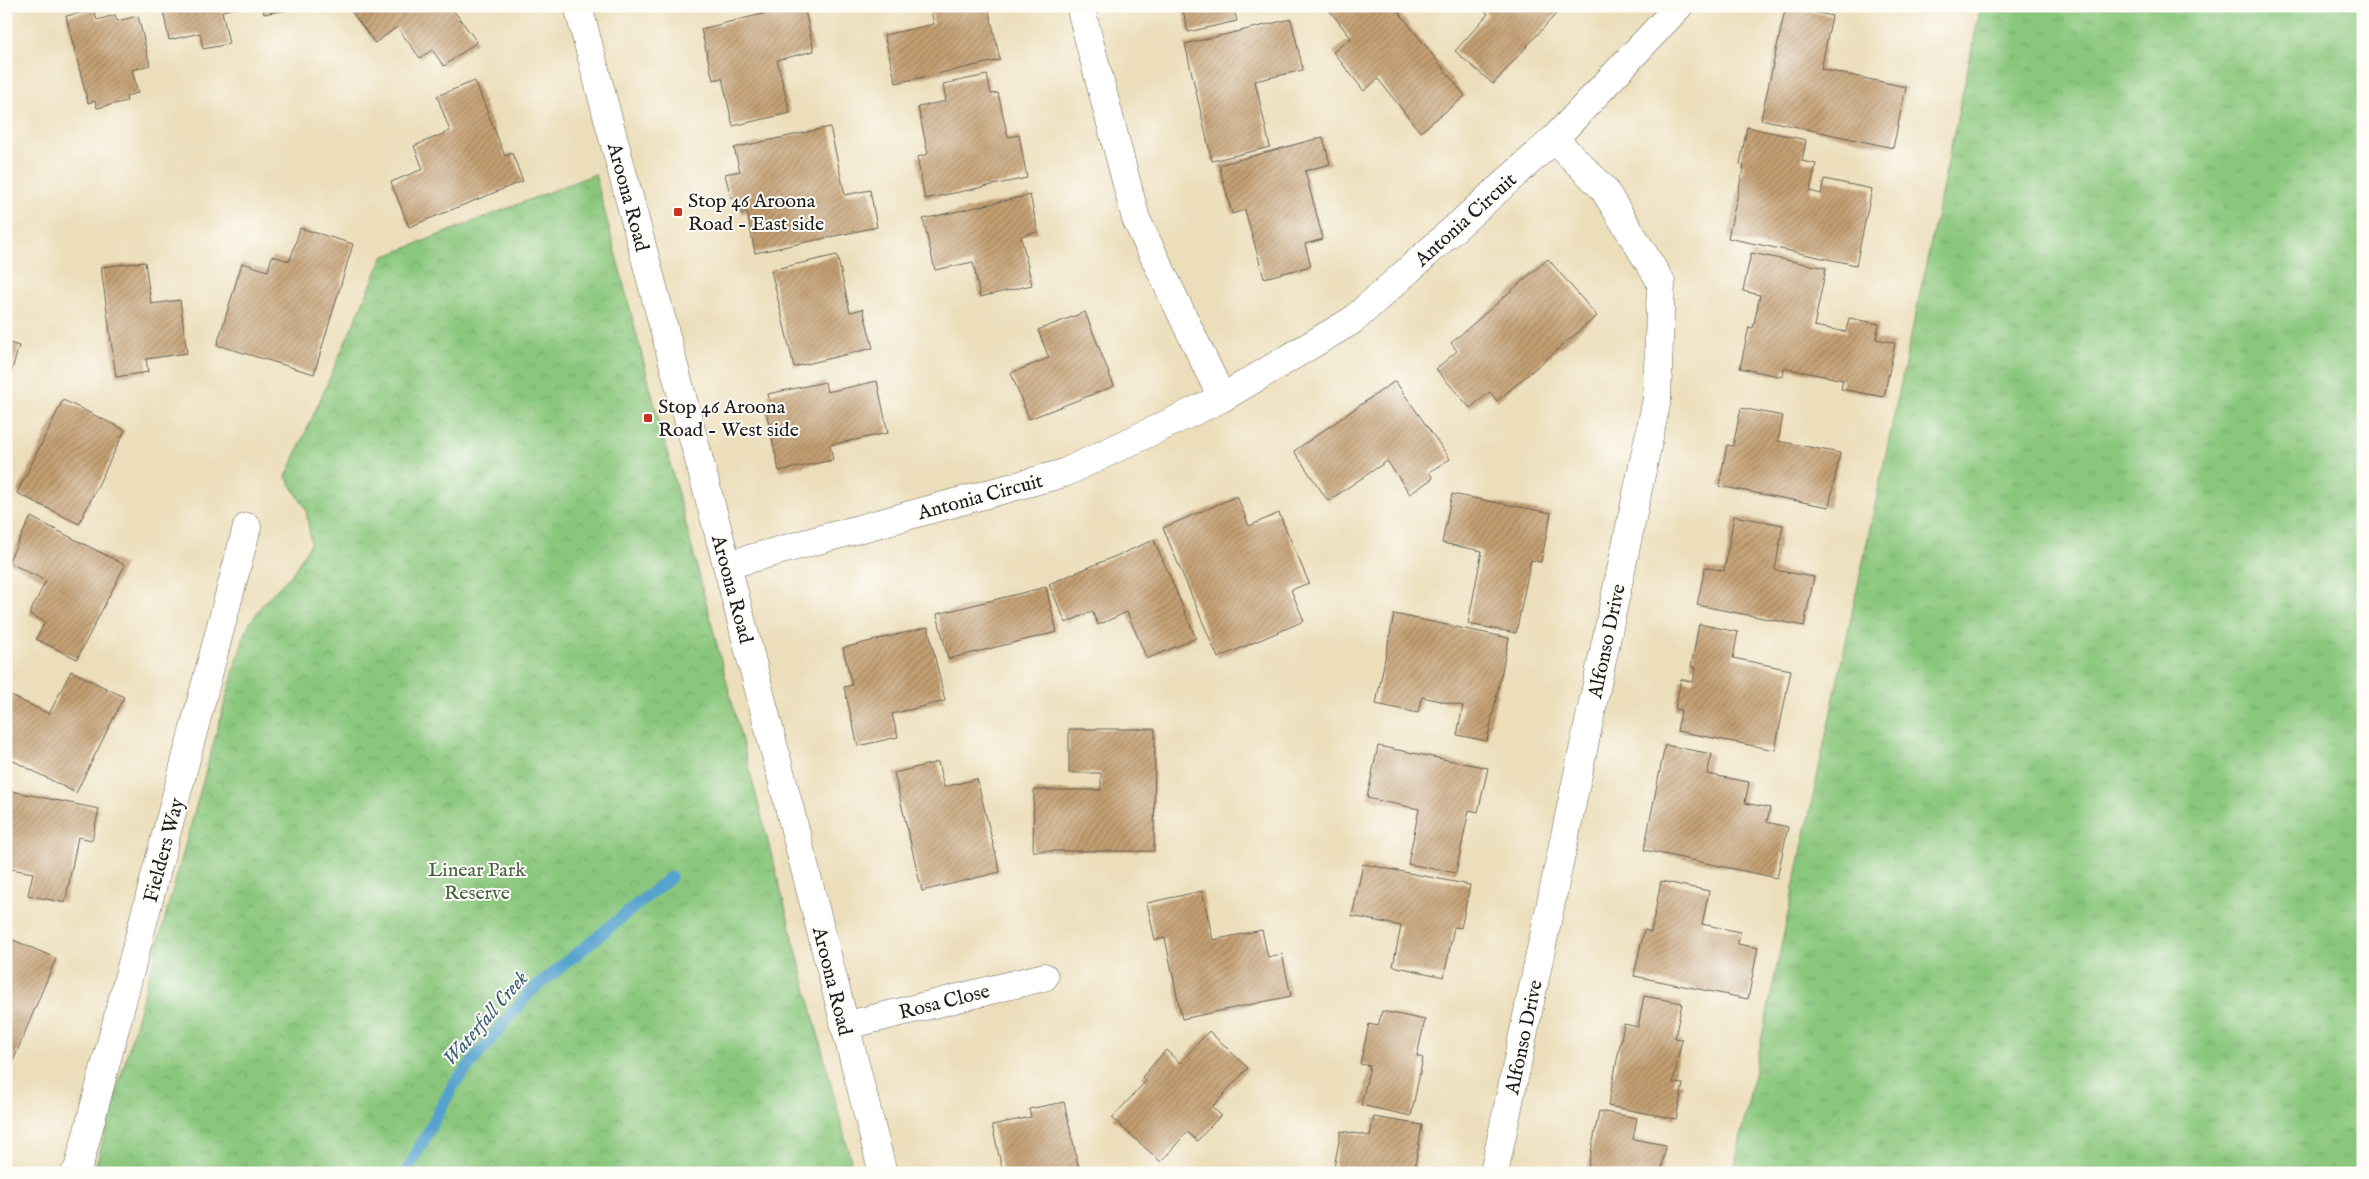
<svg xmlns="http://www.w3.org/2000/svg" width="2369" height="1179" font-family="'IM FELL English',serif">
<defs>
<pattern id="grass-tufts" width="24" height="20" patternUnits="userSpaceOnUse" patternTransform="scale(1.25)"><rect width="24" height="20" fill="#8ac77d"/><path d="M3 7l-1-3M5 7V3M7 7l1-3M15 17l-1-3M17 17v-4M19 17l1-3" fill="none" stroke="#76aa6b"/></pattern>
<pattern id="park-crowns" width="20" height="18" patternUnits="userSpaceOnUse" patternTransform="scale(1.25)"><rect width="20" height="18" fill="#8ac77d"/><path d="M2 6a3 3 0 1 1 6 0M12 15a3 3 0 1 1 6 0" fill="none" stroke="#76aa6b"/></pattern>
<pattern id="building-hatch" width="6" height="6" patternUnits="userSpaceOnUse" patternTransform="scale(1.25)"><rect width="6" height="6" fill="#c49f72"/><path d="M-1 1l2-2M0 6l6-6M5 7l2-2" fill="none" stroke="#9e815d"/></pattern>
</defs>
<rect width="100%" height="100%" fill="#fdfcf7"/>
<filter id="ink" filterUnits="userSpaceOnUse"><feTurbulence type="fractalNoise" baseFrequency=".02" numOctaves="2"/><feDisplacementMap in="SourceGraphic" scale="10" xChannelSelector="R" yChannelSelector="G"/><feConvolveMatrix kernelMatrix="1 2 1 2 8 2 1 2 1" color-interpolation-filters="sRGB"/></filter>
<filter id="wash" filterUnits="userSpaceOnUse"><feTurbulence type="fractalNoise" baseFrequency=".0096" numOctaves="4" result="noise"/><feDisplacementMap in="SourceGraphic" scale="20" xChannelSelector="R" yChannelSelector="G"/><feGaussianBlur stdDeviation="1.12" result="paint"/><feColorMatrix in="noise" values="0 0 0 0 0 0 0 0 0 0 0 0 0 0 0 0 0 1.4 0 .05"/><feComposite in="paint" operator="in"/></filter>
<g filter="url(#wash)">
<rect width="100%" height="100%" fill="#ecdeba"/>
<!-- grass -->
<polygon fill="url(#grass-tufts)" stroke="#53724c" points="1981,6 2363,6 2363,1173 1733,1173"/>
<!-- park -->
<polygon fill="url(#park-crowns)" stroke="#53724c" points="595,174 854,1173 94,1173 237,659 248,626 265,601 292,574 311,543 306,509 286,477 383,257"/>
<g fill="none" stroke-linecap="round" stroke-linejoin="round">
<!-- stream -->
<polyline stroke="#55a2ce" stroke-width="12" points="406,1173 454,1084 530,992 671,877"/>
</g>
<g id="blocks">
<!-- building -->
<g fill="url(#building-hatch)">
<polygon points="162,6 239,6 239,7 222,11 229,44 203,49 200,33 169,40"/>
<polygon points="262,6 298,6 299,7 264,14"/>
<polygon points="347,6 453,6 451,7 477,42 444,66 432,50 420,58 397,27 375,43"/>
<polygon points="795,6 804,6 814,51 777,60 790,113 733,126 722,78 713,80 701,29"/>
<polygon points="930,6 988,6 1000,60 896,83 884,35 934,24"/>
<polygon points="1182,6 1233,6 1237,21 1188,32"/>
<polygon points="1326,6 1394,6 1465,96 1420,132 1378,79 1364,91 1333,52 1351,38"/>
<polygon points="1479,6 1563,6 1493,84 1455,51 1488,14"/>
<polygon points="1786,6 1832,16 1821,69 1906,87 1893,148 1761,119"/>
<polygon points="94,10 97,20 115,15 117,21 138,16 150,65 132,70 138,93 126,96 127,101 97,108 95,101 88,103 66,16"/>
<polygon points="1291,19 1303,70 1255,81 1270,147 1212,161 1185,44"/>
<polygon points="987,75 991,94 998,93 1008,137 1019,135 1027,178 925,199 917,157 928,154 918,107 946,101 943,84"/>
<polygon points="475,81 505,156 512,153 523,181 409,227 391,182 423,169 414,146 450,131 437,96"/>
<polygon points="830,127 845,195 870,190 877,227 755,253 747,212 741,214 737,196 731,198 725,174 740,171 734,148"/>
<polygon points="1747,127 1806,140 1802,161 1816,164 1810,191 1821,194 1824,179 1872,189 1856,265 1728,238 1744,165 1740,164"/>
<polygon points="1323,137 1330,164 1305,171 1323,239 1305,244 1311,266 1264,278 1245,210 1232,214 1219,165"/>
<polygon points="1030,195 1038,232 1021,236 1032,285 980,297 973,262 935,270 923,219"/>
<polygon points="300,228 353,244 314,374 217,345 242,263 268,271 272,256 290,261"/>
<polygon points="1751,253 1826,268 1814,326 1846,332 1849,318 1879,324 1876,339 1895,343 1884,397 1841,389 1843,380 1784,368 1783,377 1740,368 1749,327 1753,328 1760,295 1743,291"/>
<polygon points="837,255 850,312 863,309 873,348 794,367 771,270"/>
<polygon points="1548,259 1597,316 1497,401 1490,392 1470,408 1436,369 1457,351 1451,343"/>
<polygon points="145,262 151,304 180,300 187,353 146,359 148,372 116,377 101,267"/>
<polygon points="1085,312 1114,386 1029,419 1011,373 1049,358 1038,330"/>
<polygon points="6,342 19,346 7,386 6,386"/>
<polygon points="877,381 888,433 830,445 833,460 779,471 765,406 770,405 768,394 825,382 827,392"/>
<polygon points="1395,381 1450,459 1429,472 1433,478 1410,494 1387,461 1328,501 1294,451"/>
<polygon points="63,400 125,430 79,524 17,493"/>
<polygon points="1741,408 1783,416 1778,441 1840,453 1829,507 1719,486 1727,445 1733,446"/>
<polygon points="1452,494 1551,513 1541,562 1531,560 1516,633 1468,624 1482,551 1442,543"/>
<polygon points="1237,496 1249,526 1279,513 1309,583 1291,590 1304,621 1218,658 1163,528"/>
<polygon points="1734,516 1783,525 1775,570 1814,577 1804,626 1697,605 1705,567 1724,571"/>
<polygon points="31,517 125,565 77,659 36,639 45,622 29,614 46,581 8,562"/>
<polygon points="1154,540 1196,638 1147,659 1127,612 1098,625 1092,611 1066,623 1049,584"/>
<polygon points="1046,587 1057,632 948,659 937,614"/>
<polygon points="1394,614 1509,638 1487,741 1457,735 1463,706 1422,697 1418,713 1376,704"/>
<polygon points="1699,624 1738,632 1733,658 1791,670 1775,750 1677,731 1681,710 1675,709 1681,679 1693,682 1696,668 1691,667"/>
<polygon points="928,627 945,701 892,714 898,737 858,746 844,687 852,685 843,648"/>
<polygon points="71,671 124,697 76,793 6,757 6,693 49,714"/>
<polygon points="1069,729 1155,729 1154,851 1033,851 1034,790 1101,790 1101,773 1069,773"/>
<polygon points="1665,745 1712,754 1707,774 1749,782 1745,803 1770,808 1767,822 1788,827 1777,878 1644,850"/>
<polygon points="1378,746 1488,768 1478,812 1469,810 1456,873 1408,864 1419,809 1367,798"/>
<polygon points="938,762 944,787 977,779 1000,872 922,891 894,773"/>
<polygon points="6,790 99,809 92,840 78,837 65,903 28,895 33,873 6,868"/>
<polygon points="1363,864 1470,885 1461,928 1454,927 1444,977 1393,966 1401,926 1352,916"/>
<polygon points="1661,881 1709,891 1702,924 1740,932 1738,944 1758,948 1748,999 1634,976 1644,930 1651,932"/>
<polygon points="1202,891 1213,940 1262,930 1268,957 1282,954 1291,996 1182,1019 1165,938 1155,940 1147,903"/>
<polygon points="6,937 56,958 6,1078"/>
<polygon points="1644,996 1682,1003 1675,1038 1682,1039 1673,1083 1683,1084 1676,1119 1608,1106 1624,1024 1638,1027"/>
<polygon points="1382,1011 1425,1020 1417,1056 1423,1058 1411,1116 1361,1105 1370,1066 1360,1064 1369,1024 1378,1026"/>
<polygon points="1209,1031 1248,1068 1212,1107 1221,1115 1197,1141 1187,1132 1161,1162 1112,1118 1146,1081 1142,1077 1166,1050 1180,1063"/>
<polygon points="6,1083 11,1085 6,1096"/>
<polygon points="1064,1102 1080,1173 1003,1173 992,1125 1031,1117 1029,1109"/>
<polygon points="1599,1111 1637,1118 1633,1139 1666,1145 1661,1173 1587,1173"/>
<polygon points="1374,1117 1422,1125 1414,1173 1333,1173 1341,1131 1370,1136"/>
</g>
</g>
</g>
<g filter="url(#ink)">
<use href="#blocks" fill-opacity="0" stroke="#656053" stroke-width="1"/>
<g fill="none" stroke-linecap="round" stroke-linejoin="round">
<defs>
<g id="street">
<polyline points="578,6 727,565 883,1173"/>
<polyline points="1080,6 1136,219 1222,398"/>
<polyline points="727,565 1064,473 1222,398 1353,320 1554,139 1679,6"/>
<polyline points="844,1026 1044,977"/>
<polyline points="75,1173 78,1169 247,527"/>
<polyline points="1494,1173 1657,399 1661,282 1603,188 1554,139"/>
</g>
</defs>
<!-- street casing -->
<use href="#street" stroke="#656053" stroke-width="29"/>
<!-- street -->
<use href="#street" stroke="#fff" stroke-width="28"/>
</g>
</g>
<!-- markers -->
<g fill="#c8321e" stroke="#fdfcf7" stroke-width="2">
<rect x="673" y="207" width="10" height="10" rx="2.5"/>
<rect x="643" y="413" width="10" height="10" rx="2.5"/>
</g>
<g text-anchor="middle" stroke-width="4" stroke-linejoin="round" paint-order="stroke">
<!-- street labels -->
<g font-size="20" fill="#1c1c1c" stroke="#fdfcf7">
<text transform="translate(629 197) rotate(75)" y="7">Aroona Road</text>
<text transform="translate(1465 219) rotate(-42)" y="7">Antonia Circuit</text>
<text transform="translate(980 496) rotate(-15)" y="7">Antonia Circuit</text>
<text transform="translate(733 589) rotate(75)" y="7">Aroona Road</text>
<text transform="translate(1606 641) rotate(-78)" y="7">Alfonso Drive</text>
<text transform="translate(163 850) rotate(-75)" y="7">Fielders Way</text>
<text transform="translate(833 981) rotate(76)" y="7">Aroona Road</text>
<text transform="translate(944 1001) rotate(-14)" y="7">Rosa Close</text>
<text transform="translate(1523 1037) rotate(-78)" y="7">Alfonso Drive</text>
</g>
<!-- poi labels -->
<g font-size="20" fill="#1c1c1c" stroke="#fdfcf7" text-anchor="start">
<text x="688" y="207">Stop 46 Aroona<tspan x="688" dy="23">Road - East side</tspan></text>
<text x="658" y="413">Stop 46 Aroona<tspan x="658" dy="23">Road - West side</tspan></text>
</g>
<!-- park labels -->
<g font-size="20" fill="#486043" stroke="#fdfcf7">
<text x="477" y="876">Linear Park<tspan x="477" dy="23">Reserve</tspan></text>
</g>
<!-- water labels -->
<g font-size="21" font-style="italic" fill="#385f75" stroke="#fdfcf7">
<text transform="translate(485 1018) rotate(-49)" y="7">Waterfall Creek</text>
</g>
</g>
<!-- margin -->
<rect width="2369" height="1179" fill="none" stroke="#fdfcf7" stroke-width="25"/>
</svg>
